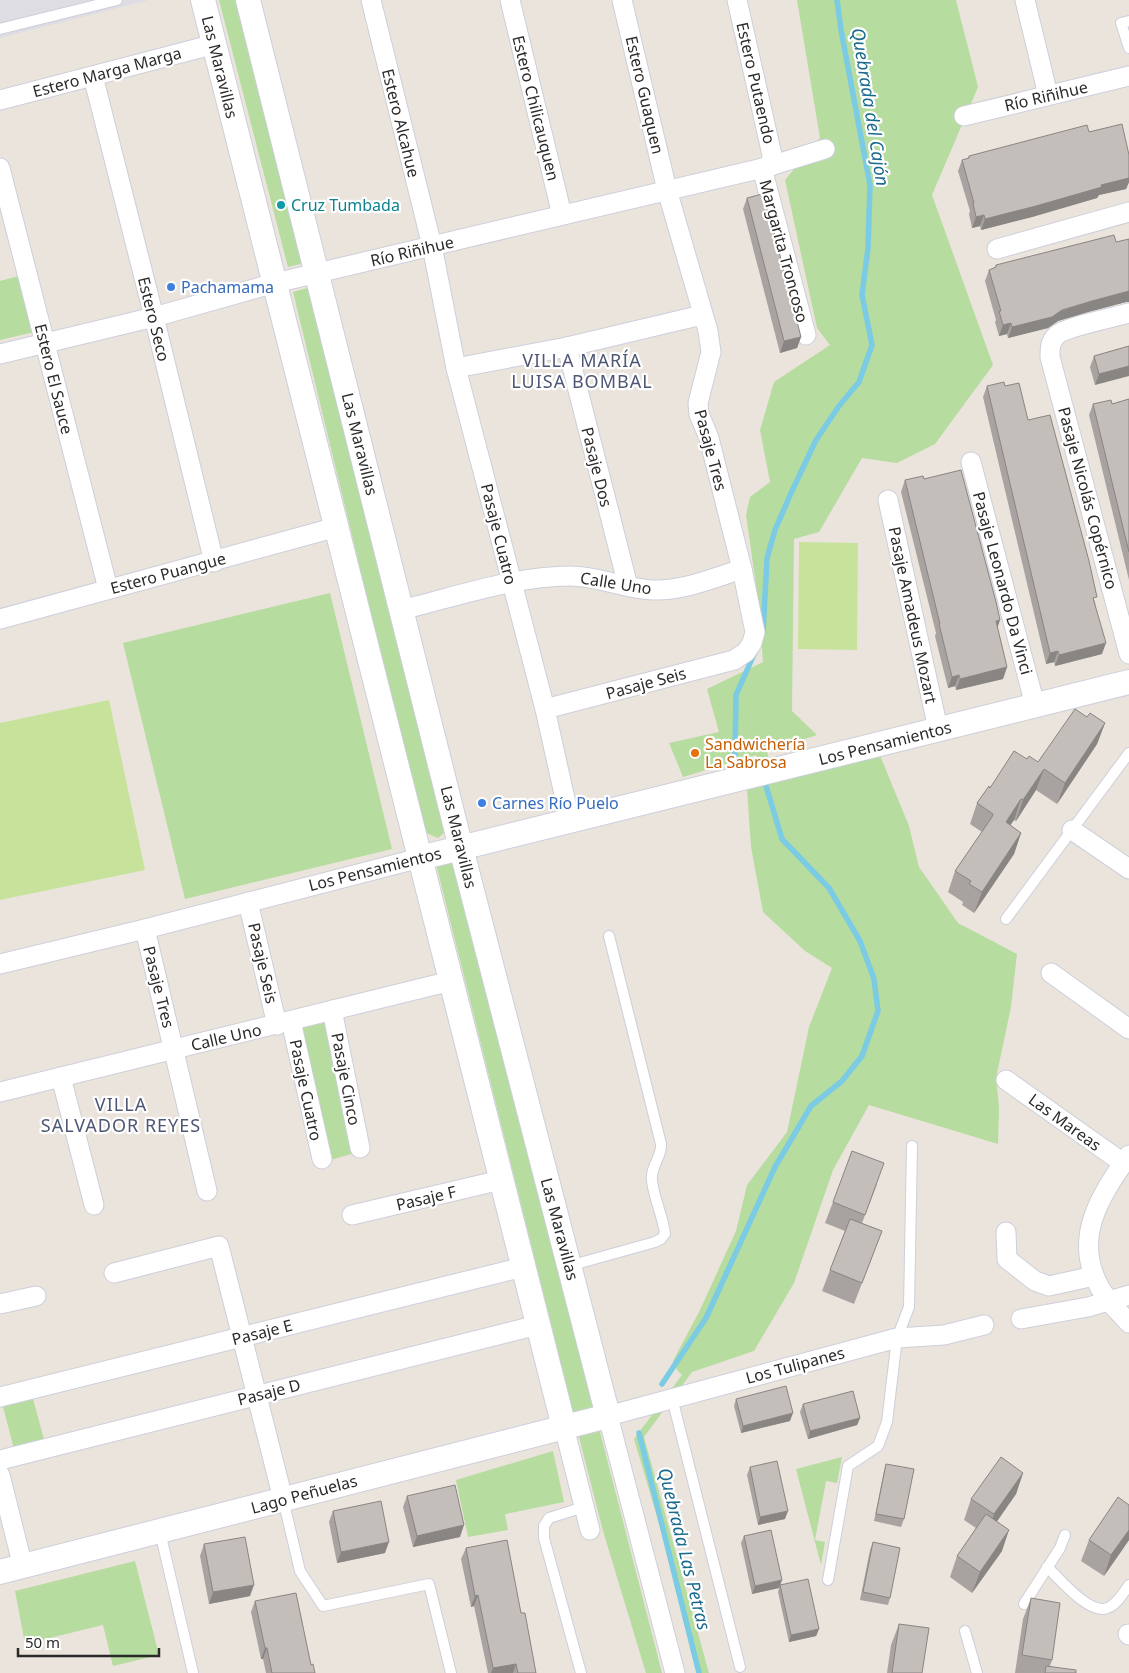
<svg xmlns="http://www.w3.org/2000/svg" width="1129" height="1673" font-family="'Noto Sans',sans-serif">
<rect width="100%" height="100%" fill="#ebe4dd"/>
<!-- industrial -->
<polygon fill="#dfdde4" points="0,0 149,0 0,38"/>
<!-- green -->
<g fill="#b6dc9f">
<polygon points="219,0 238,0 305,263 288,267"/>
<polygon points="797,0 956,0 978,87 932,195 993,365 935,444 897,463 862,458 819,532 794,539 792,711 817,735 767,751 773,781 879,753 909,826 919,867 958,923 1017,954 1011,1007 996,1078 999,1107 998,1144 869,1105 833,1170 794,1283 754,1351 692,1372 644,1437 709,1673 697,1673 681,1597 634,1439 682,1375 677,1370 673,1361 700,1310 736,1231 747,1185 787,1132 809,1027 832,968 805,951 763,912 751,847 747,789 761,785 756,755 683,777 669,743 719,732 707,689 763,662 758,599 746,515 750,497 770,482 760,430 774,382 830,345 817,328 785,180 820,138"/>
<polygon points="19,276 34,332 0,340 0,281"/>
<polygon points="311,287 447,830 438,838 424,832 293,292"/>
<polygon points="330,593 392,849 185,899 123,643"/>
<polygon points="454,860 593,1407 573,1412 436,864"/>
<polygon points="329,1015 358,1152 327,1161 294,1024"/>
<polygon points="33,1399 45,1443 14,1449 2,1403"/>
<polygon points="599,1428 662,1673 646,1673 603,1531 578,1433"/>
<polygon points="553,1451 564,1502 505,1514 508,1530 468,1537 456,1480"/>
<polygon points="842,1457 837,1483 826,1481 815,1540 825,1542 821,1565 796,1469"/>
<polygon points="135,1561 159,1655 113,1666 103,1625 25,1644 15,1591"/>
</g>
<!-- pitch -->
<g fill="#c7e39b">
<polygon points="799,542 858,543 857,650 798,649"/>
<polygon points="109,700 145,870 0,900 0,723"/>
</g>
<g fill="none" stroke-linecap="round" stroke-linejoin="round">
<!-- stream -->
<g stroke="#7acbe3" stroke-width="5.5">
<polyline points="763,632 767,558 775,530 792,491 816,440 839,406 859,382 872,345 862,295 868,248 870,185 841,30 837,0"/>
<polyline points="735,756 736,695 755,652"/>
<polyline points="662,1384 706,1318 775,1167 811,1106 842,1081 862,1056 878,1011 874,979 860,941 829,888 782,839 766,786"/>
<polyline points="639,1433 699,1673"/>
</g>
<defs>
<g id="service">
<polyline points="1129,21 1121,23 1129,48"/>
<polyline points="0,29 117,0"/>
<polyline points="1006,919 1129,753"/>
<path d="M569,1266l86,-24 6,-3 4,-5c-2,-18 -11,-35 -13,-53 -2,-14 10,-24 9,-37l-52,-208"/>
<polyline points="672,1398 740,1667"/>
<polyline points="283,1499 300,1571 323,1606 429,1584 451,1673"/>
<polyline points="160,1532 193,1673"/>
<path d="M1047,1567c13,12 42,48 60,41 10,-3 16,-15 22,-23"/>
<polyline points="828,1580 848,1466 878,1446 887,1422 897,1338 909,1307 912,1146"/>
<polyline points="1024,1604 1060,1548 1065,1535"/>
<polyline points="965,1631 977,1673"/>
<polyline points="581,1673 544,1538 544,1526 549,1518 584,1507"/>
</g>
<g id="minor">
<polyline points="371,0 432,246 456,368 545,709 570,821"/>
<polyline points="510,0 562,215"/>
<polyline points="737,0 772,155 771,166"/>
<polyline points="1025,0 1048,95"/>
<polyline points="93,76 154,317 214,562"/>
<polyline points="0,100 215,44"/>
<polyline points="964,116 1129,76"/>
<polyline points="0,168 108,589"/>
<polyline points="762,168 806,335"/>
<polyline points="997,249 1129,212"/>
<path d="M1129,313c-14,4 -64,14 -72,22 -7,6 -7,13 -7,22l79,297"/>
<polyline points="567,347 628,586"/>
<polyline points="0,354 154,317 275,283 767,167 825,149"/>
<polyline points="456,368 567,347 702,315"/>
<polyline points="971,462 1035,705"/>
<polyline points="888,500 938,729"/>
<path d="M401,610c54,-13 114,-34 169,-34 28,0 55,13 83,14 30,1 60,-12 89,-21"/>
<polyline points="0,619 337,527"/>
<polyline points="545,709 734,660 746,652 752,643 755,632 742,569 709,438 699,414 698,403 711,352 708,331 667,190 622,0"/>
<polyline points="1072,830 1129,869"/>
<polyline points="248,902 277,1025"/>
<polyline points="145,929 207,1191"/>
<polyline points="0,964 145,929 420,858"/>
<polyline points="1051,973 1129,1029"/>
<polyline points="332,1010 360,1148"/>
<polyline points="291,1021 322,1159"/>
<polyline points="61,1077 94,1205"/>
<polyline points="1006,1080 1123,1163"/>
<polyline points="0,1092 451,981"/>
<path d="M1129,1155c-29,41 -57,83 -29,133 7,13 19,24 29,35"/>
<polyline points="352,1215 501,1180"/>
<polyline points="1006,1232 1007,1259 1035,1281 1049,1286 1094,1276"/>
<polyline points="114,1273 219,1246 283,1499"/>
<polyline points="0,1304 36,1296"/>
<polyline points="1021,1319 1088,1307 1129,1295"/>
<polyline points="0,1397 523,1267"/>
<polyline points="564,1427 590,1530"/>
<polyline points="0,1460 538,1325"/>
<polyline points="0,1475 23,1567"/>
<polyline points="1128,1634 1129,1635"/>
<polyline points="675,1673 608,1416 897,1338 944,1335 984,1325"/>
</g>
<g id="tertiary">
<polyline points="203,0 564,1427"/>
<polyline points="420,858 1129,682"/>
<polyline points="0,1572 608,1416 461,848 248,0"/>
</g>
</defs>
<!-- service casing -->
<use href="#service" stroke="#cccfda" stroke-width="12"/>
<!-- minor casing -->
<use href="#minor" stroke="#cccfda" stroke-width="21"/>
<!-- tertiary casing -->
<use href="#tertiary" stroke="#cccfda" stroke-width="26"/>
<!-- service -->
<use href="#service" stroke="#fff" stroke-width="10"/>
<!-- minor -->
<use href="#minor" stroke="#fff" stroke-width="19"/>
<!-- tertiary -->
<use href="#tertiary" stroke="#fff" stroke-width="24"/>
</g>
<!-- wall -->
<g fill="#a8a3a0">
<polygon points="1089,132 1129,155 1129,182 1126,189 1099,195 1097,198 1032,217 981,230 980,226 972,228 969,214 970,211 958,171 962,160 968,158 969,156"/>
<polygon points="747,198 801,337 797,348 780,353 743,209"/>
<polygon points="996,265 1126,302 1088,312 1058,321 1048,328 1008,338 1007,334 999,336 995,322 996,320 985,281 989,270 995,268"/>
<polygon points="1129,346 1095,385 1090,367 1094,356"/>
<polygon points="987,386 1005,386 1095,602 1102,654 1055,666 1054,662 1046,664 983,397"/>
<polygon points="1129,399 1129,580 1089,415 1093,404 1112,404"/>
<polygon points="924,479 997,627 1007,667 1003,679 956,690 955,686 948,688 935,636 936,633 901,492 905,480"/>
<polygon points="1087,717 1105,723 1097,744 1057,804 1036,790 1016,821 1014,820 1010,825 1021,833 1014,854 974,913 962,905 963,902 948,892 955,871 982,832 970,824 977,803 990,788 1027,759 1038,762"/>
<polygon points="877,1184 862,1223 882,1231 854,1304 822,1291 845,1231 825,1223 833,1202"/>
<polygon points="736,1399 790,1421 741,1433 734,1406"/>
<polygon points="803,1404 860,1418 857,1425 808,1439 800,1412"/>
<polygon points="886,1464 904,1519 901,1527 874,1521 884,1471"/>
<polygon points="750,1467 785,1519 758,1525 747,1475"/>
<polygon points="1023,1473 1016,1494 996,1521 1002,1551 972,1593 950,1577 957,1556 976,1528 964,1520 971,1499"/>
<polygon points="407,1496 460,1537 413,1547 403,1507"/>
<polygon points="1129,1505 1129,1540 1104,1576 1081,1561 1089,1540"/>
<polygon points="333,1511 385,1553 337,1563 329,1522"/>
<polygon points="744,1536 782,1580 779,1588 752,1594 741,1543"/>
<polygon points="873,1542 890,1598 888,1605 860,1600 870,1550"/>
<polygon points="204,1544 250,1596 209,1604 200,1556"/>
<polygon points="466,1548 521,1613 536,1673 488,1673 474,1606 471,1607 461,1559"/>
<polygon points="780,1585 819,1629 816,1636 789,1642 778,1592"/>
<polygon points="1031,1598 1052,1660 1050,1666 1076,1673 1015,1673 1023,1619"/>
<polygon points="255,1601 311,1665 315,1673 266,1673 263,1659 261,1659 251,1612"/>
<polygon points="899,1624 922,1673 887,1673 891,1645"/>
</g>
<!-- shaded-wall -->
<g fill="#888582">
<polygon points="1129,170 1129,182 1126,189 1099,195 1097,198 1032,217 981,230 985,219 1101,185"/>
<polygon points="984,215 980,226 972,228 976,217"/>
<polygon points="1129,291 1129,302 1126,302 1088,312 1058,321 1048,328 1008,338 1012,327 1092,301"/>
<polygon points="1011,323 1007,334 999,336 1003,325"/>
<polygon points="801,337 797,348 780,353 784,341"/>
<polygon points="1129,366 1129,376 1095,385 1099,374"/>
<polygon points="1000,620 996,632 996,621"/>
<polygon points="1106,643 1102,654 1055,666 1059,655"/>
<polygon points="1058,651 1054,662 1046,664 1050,653"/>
<polygon points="1007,667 1003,679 956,690 960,679"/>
<polygon points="959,675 955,686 948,688 952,677"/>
<polygon points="1105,723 1097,744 1057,804 1065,783"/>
<polygon points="1044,769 1036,790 1016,821 1023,800"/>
<polygon points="1021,799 1014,820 998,843 1006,822"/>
<polygon points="1021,833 1014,854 974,913 982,892"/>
<polygon points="793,1413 790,1421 741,1433 743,1426"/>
<polygon points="860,1418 857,1425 808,1439 810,1431"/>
<polygon points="1023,1473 1016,1494 987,1536 994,1514"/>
<polygon points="788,1511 785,1519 758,1525 760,1517"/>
<polygon points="464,1525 460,1537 413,1547 417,1536"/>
<polygon points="1009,1530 1002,1551 972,1593 980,1572"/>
<polygon points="1129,1530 1129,1540 1104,1576 1111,1555"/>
<polygon points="389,1542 385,1553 337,1563 341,1552"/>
<polygon points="782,1580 779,1588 752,1594 755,1586"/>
<polygon points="254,1585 250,1596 209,1604 213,1592"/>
<polygon points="478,1595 474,1606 471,1607 475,1596"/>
<polygon points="819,1629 816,1636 789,1642 791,1635"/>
<polygon points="265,1648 267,1648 263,1659 261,1659"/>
<polygon points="516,1664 513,1673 491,1673 493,1668"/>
</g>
<!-- building -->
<g fill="#c3beba" stroke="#888582">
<polygon points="1122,124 1129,155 1129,178 1101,185 1102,187 1036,206 985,219 984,215 976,217 973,203 974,203 962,160 969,158 969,156 1087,125 1089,132"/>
<polygon points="762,194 764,202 766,201 801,337 784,341 747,198"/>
<polygon points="1114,235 1116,242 1129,239 1129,291 1092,301 1062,310 1052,317 1012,327 1011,323 1003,325 999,311 1001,311 989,270 996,267 996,265"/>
<polygon points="1129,346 1129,366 1099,374 1094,356"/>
<polygon points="1004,382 1005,386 1019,383 1028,420 1050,415 1089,561 1097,597 1093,598 1106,643 1059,655 1058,651 1050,653 987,386"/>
<polygon points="1129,399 1129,552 1093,404 1111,400 1112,404"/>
<polygon points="961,470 996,602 1000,620 996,621 1007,667 960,679 959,675 952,677 939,624 940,624 905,480 923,476 924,479"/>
<polygon points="1075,709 1087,717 1090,713 1105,723 1065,783 1044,769 1023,800 1021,799 1006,822 1021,833 982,892 969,884 971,881 955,871 992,817 993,814 977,803 989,786 990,788 1014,751 1027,759 1029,756 1038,762"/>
<polygon points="852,1151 884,1163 865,1215 833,1202"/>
<polygon points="850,1219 882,1231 862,1283 830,1270"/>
<polygon points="786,1386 793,1413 743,1426 736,1399"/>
<polygon points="853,1391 860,1418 810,1431 803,1404"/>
<polygon points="1001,1457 1023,1473 994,1514 971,1499"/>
<polygon points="777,1461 788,1511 760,1517 750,1467"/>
<polygon points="886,1464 914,1469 904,1519 876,1514"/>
<polygon points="455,1485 464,1525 417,1536 407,1496"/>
<polygon points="1118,1497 1129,1505 1129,1530 1111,1555 1089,1540"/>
<polygon points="381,1501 389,1542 341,1552 333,1511"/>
<polygon points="986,1514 1009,1530 980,1572 957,1556"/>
<polygon points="771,1530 782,1580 755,1586 744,1536"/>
<polygon points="245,1537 254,1585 213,1592 204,1544"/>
<polygon points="507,1540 521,1613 525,1613 536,1673 518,1673 516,1664 493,1668 478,1595 475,1596 466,1548"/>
<polygon points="873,1542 900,1548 890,1598 863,1592"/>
<polygon points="808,1579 819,1629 791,1635 780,1585"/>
<polygon points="296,1593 311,1665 313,1664 315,1673 272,1673 267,1648 265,1648 255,1601"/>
<polygon points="1031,1598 1060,1603 1052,1660 1022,1655"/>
<polygon points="899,1624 929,1628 922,1673 892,1673"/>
<polygon points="1046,1666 1076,1670 1076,1673 1045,1673"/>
</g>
<!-- markers -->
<circle fill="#0f9aa8" stroke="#fff" stroke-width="2" cx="281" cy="205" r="5"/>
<g fill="#3f7fe0" stroke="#fff" stroke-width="2">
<circle cx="171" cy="287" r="5"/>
<circle cx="482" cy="803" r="5"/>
</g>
<circle fill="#e8710a" stroke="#fff" stroke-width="2" cx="695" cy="753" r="5"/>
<g text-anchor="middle" stroke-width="4.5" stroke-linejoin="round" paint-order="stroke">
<!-- street labels -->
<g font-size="16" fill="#2a2a2a" stroke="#fff">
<text transform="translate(220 67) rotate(76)" y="6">Las Maravillas</text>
<text transform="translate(107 72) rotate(-15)" y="6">Estero Marga Marga</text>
<text transform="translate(756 83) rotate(77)" y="6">Estero Putaendo</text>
<text transform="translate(645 95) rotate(77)" y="6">Estero Guaquen</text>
<text transform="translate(1046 96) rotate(-13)" y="6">Río Riñihue</text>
<text transform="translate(536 108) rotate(76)" y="6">Estero Chilicauquen</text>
<text transform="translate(401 123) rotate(76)" y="6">Estero Alcahue</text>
<text transform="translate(412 251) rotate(-13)" y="6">Río Riñihue</text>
<text transform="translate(784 251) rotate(75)" y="6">Margarita Troncoso</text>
<text transform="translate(154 319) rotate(76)" y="6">Estero Seco</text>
<text transform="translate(54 379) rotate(76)" y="6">Estero El Sauce</text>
<text transform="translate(360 444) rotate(76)" y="6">Las Maravillas</text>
<text transform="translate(711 450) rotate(75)" y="6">Pasaje Tres</text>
<text transform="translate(597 467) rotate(76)" y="6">Pasaje Dos</text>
<text transform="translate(1088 498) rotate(75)" y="6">Pasaje Nicolás Copérnico</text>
<text transform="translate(499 534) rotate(76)" y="6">Pasaje Cuatro</text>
<text transform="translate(168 573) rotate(-15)" y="6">Estero Puangue</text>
<text transform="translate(616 583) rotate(9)" y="6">Calle Uno</text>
<text transform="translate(1003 583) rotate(75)" y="6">Pasaje Leonardo Da Vinci</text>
<text transform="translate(913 615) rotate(78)" y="6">Pasaje Amadeus Mozart</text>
<text transform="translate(646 683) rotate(-15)" y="6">Pasaje Seis</text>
<text transform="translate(885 743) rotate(-14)" y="6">Los Pensamientos</text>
<text transform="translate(459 837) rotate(76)" y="6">Las Maravillas</text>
<text transform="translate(375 869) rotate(-14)" y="6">Los Pensamientos</text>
<text transform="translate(263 963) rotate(77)" y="6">Pasaje Seis</text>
<text transform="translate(159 987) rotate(76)" y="6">Pasaje Tres</text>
<text transform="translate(226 1037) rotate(-13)" y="6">Calle Uno</text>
<text transform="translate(346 1079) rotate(79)" y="6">Pasaje Cinco</text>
<text transform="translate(306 1090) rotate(78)" y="6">Pasaje Cuatro</text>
<text transform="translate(1065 1122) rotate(36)" y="6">Las Mareas</text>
<text transform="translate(426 1198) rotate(-13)" y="6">Pasaje F</text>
<text transform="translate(560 1229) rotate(75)" y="6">Las Maravillas</text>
<text transform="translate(262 1332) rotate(-14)" y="6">Pasaje E</text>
<text transform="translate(795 1365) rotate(-15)" y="6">Los Tulipanes</text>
<text transform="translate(269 1392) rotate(-14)" y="6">Pasaje D</text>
<text transform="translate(304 1494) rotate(-15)" y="6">Lago Peñuelas</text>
</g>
<!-- culture labels -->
<g font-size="16" fill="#0d838f" stroke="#fff" text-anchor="start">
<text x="291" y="211">Cruz Tumbada</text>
</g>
<!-- shop labels -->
<g font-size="16" fill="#366cbe" stroke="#fff" text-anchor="start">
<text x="181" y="293">Pachamama</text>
<text x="492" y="809">Carnes Río Puelo</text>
</g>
<!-- food labels -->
<g font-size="16" fill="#c56008" stroke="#fff" text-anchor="start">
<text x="705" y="750">Sandwichería<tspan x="705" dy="18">La Sabrosa</tspan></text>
</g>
<!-- water labels -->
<g font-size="18" font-style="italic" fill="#1a6a8e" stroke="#fff">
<text transform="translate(870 107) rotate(81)" y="6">Quebrada del Cajón</text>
<text transform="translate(684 1549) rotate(76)" y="6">Quebrada Las Petras</text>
</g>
<!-- neighbourhood labels -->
<g font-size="18" letter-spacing="1" fill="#4e5776" stroke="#fff">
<text x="582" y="367">VILLA MARÍA<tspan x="582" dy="21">LUISA BOMBAL</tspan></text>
<text x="121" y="1111">VILLA<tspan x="121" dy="21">SALVADOR REYES</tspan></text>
</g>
</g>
<!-- scale -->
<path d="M18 1648v8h141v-8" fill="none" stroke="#2a2a2a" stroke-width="2.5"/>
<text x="25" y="1648" font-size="15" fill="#2a2a2a" stroke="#ffffff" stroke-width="4" paint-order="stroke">50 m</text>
</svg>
